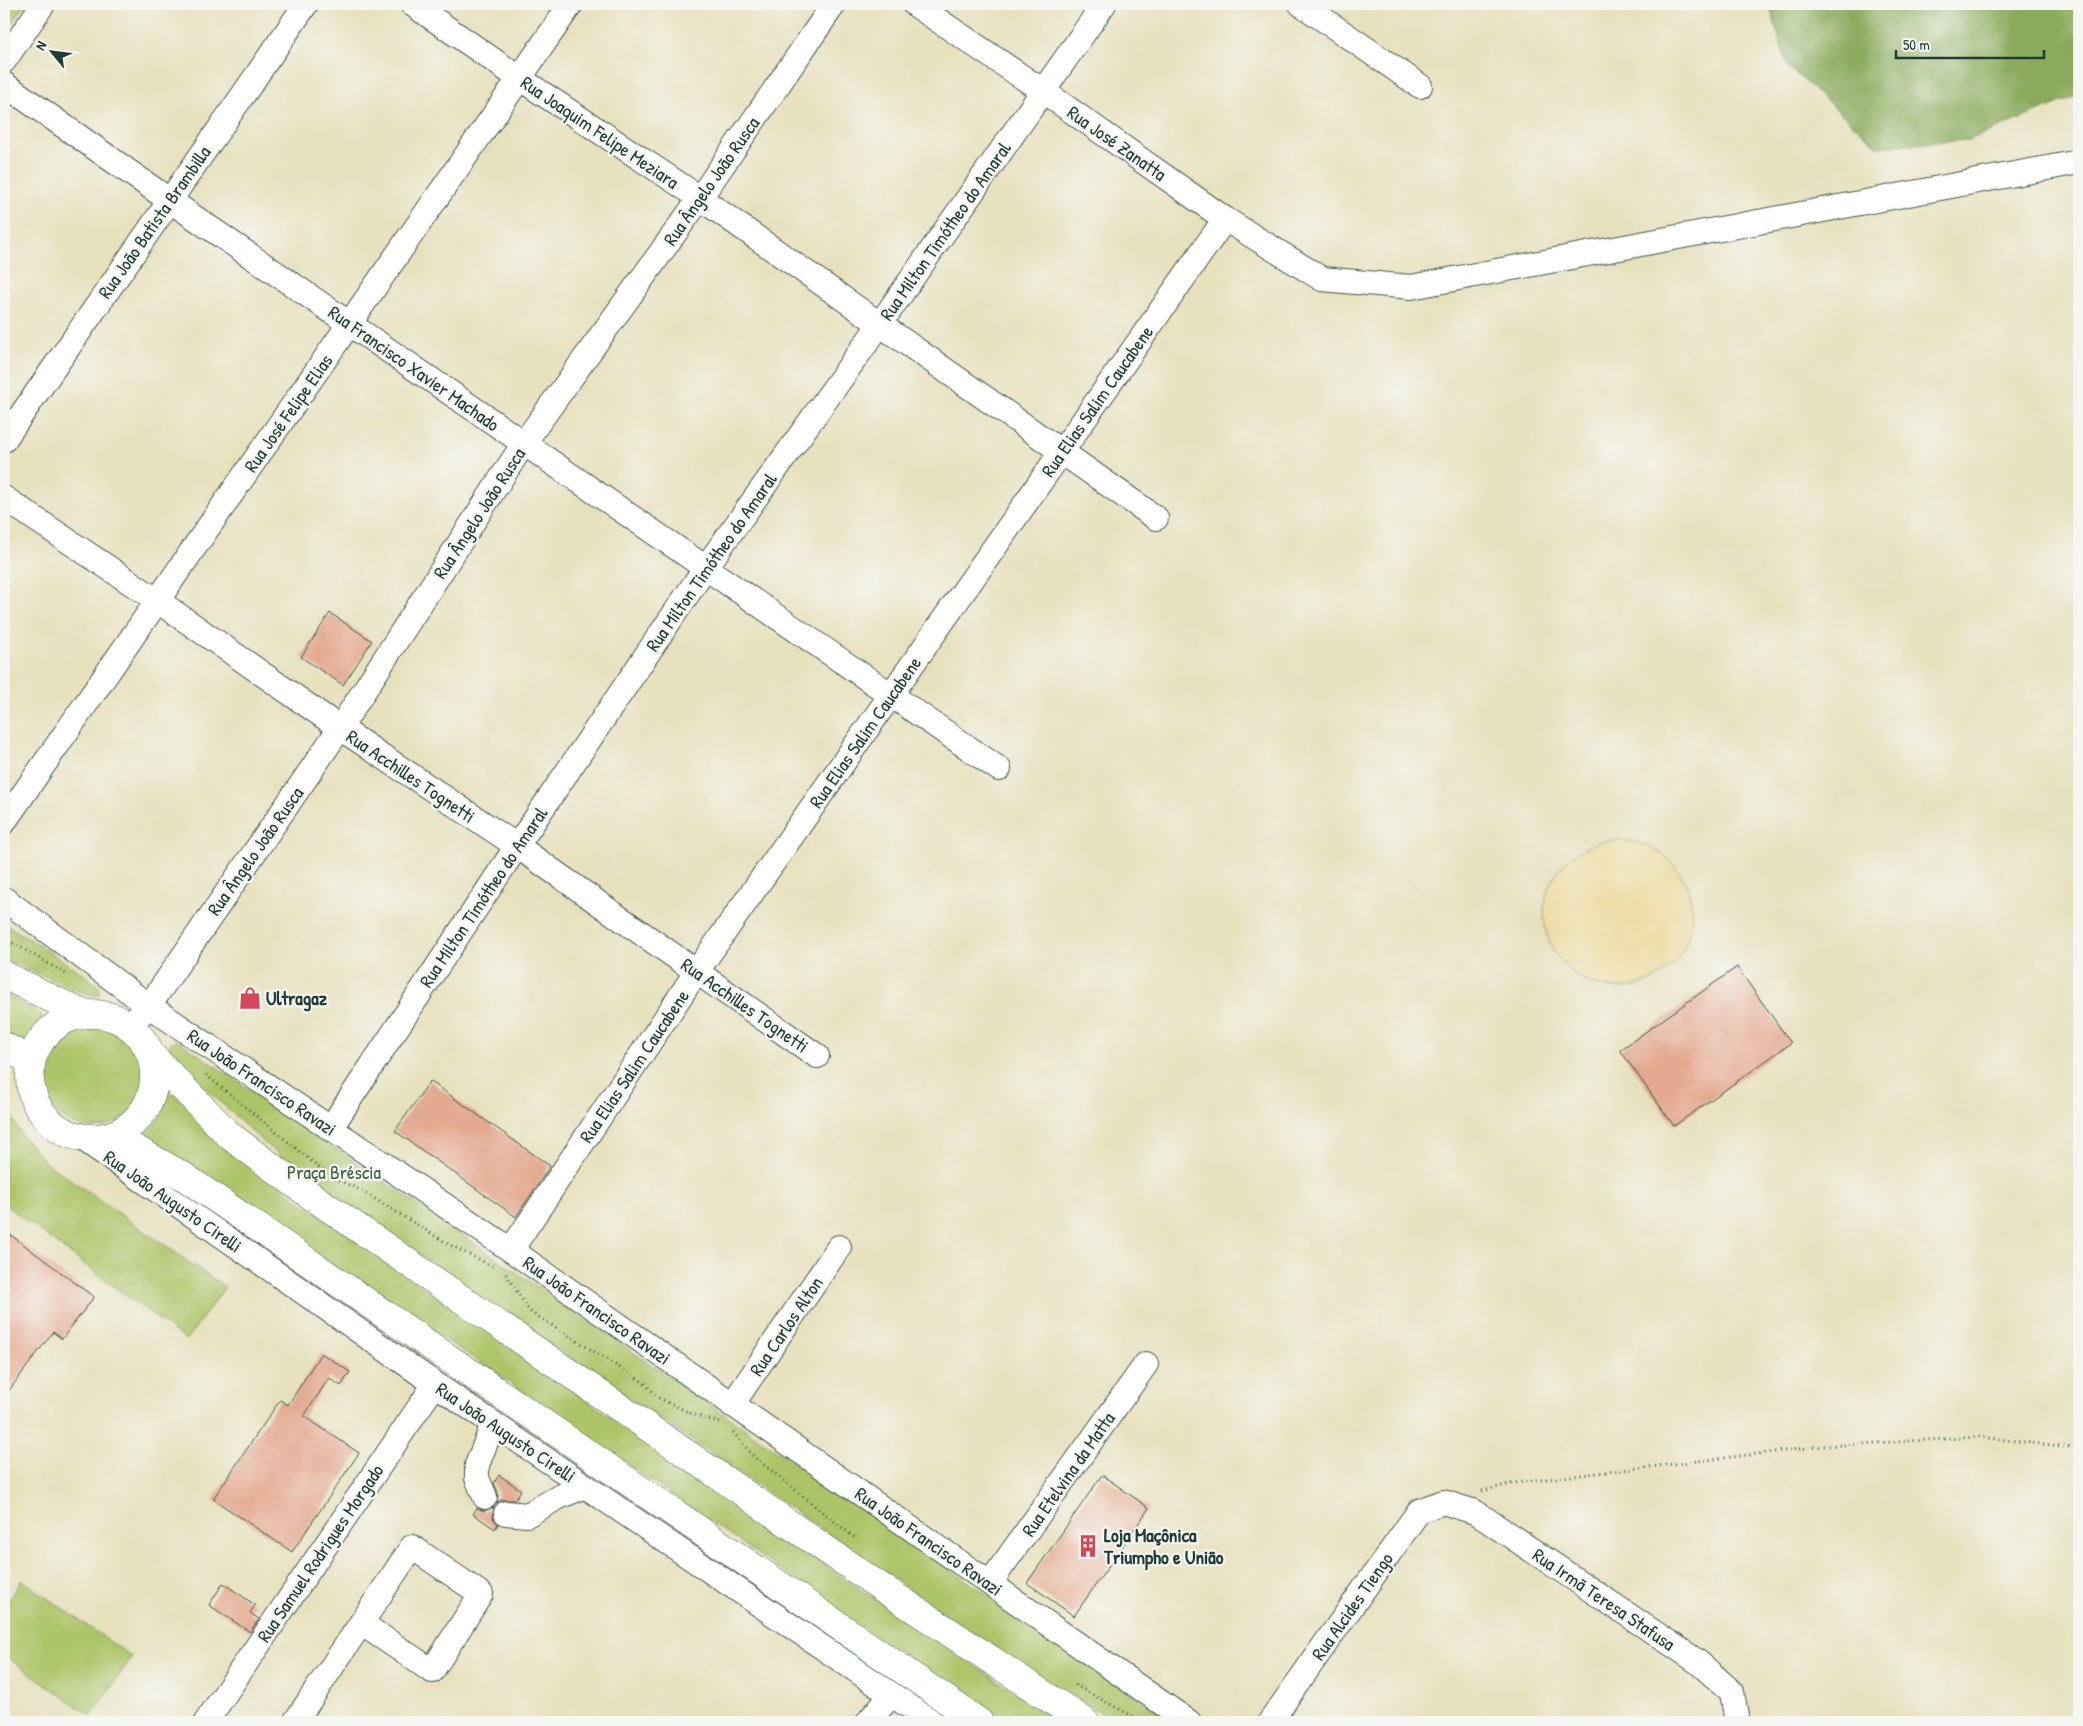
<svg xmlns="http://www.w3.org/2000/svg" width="2083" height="1726" font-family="'Patrick Hand',sans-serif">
<rect width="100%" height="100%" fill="#f6f6f2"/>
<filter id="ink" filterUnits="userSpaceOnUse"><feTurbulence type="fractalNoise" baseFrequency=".02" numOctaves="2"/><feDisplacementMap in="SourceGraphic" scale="10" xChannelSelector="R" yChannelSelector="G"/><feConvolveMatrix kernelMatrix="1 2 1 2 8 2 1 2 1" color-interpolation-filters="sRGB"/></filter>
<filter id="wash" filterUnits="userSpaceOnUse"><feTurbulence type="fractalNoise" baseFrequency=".0096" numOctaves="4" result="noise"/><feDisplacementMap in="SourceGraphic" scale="20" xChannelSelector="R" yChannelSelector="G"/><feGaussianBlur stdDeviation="1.12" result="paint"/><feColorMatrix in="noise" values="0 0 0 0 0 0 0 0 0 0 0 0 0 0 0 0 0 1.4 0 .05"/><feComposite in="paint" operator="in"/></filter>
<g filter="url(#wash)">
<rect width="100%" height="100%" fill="#e7e1be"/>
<!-- green -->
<g fill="#adc468" stroke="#66804e">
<polygon points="4,4 25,4 4,34"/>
<polygon points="4,923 82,973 100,988 98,996 84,993 4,959"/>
<polygon points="4,993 42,1015 41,1020 22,1045 4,1032"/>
<circle cx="93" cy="1077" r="51"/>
<polygon points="177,1040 1173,1722 1117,1722 1022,1666 315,1183 263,1142 168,1053 170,1044"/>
<path d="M167,1089l139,117 534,370 220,146h-60l-507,-351 -352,-233c5,-8 12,-11 17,-18 7,-10 8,-19 9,-31z"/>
<polygon points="4,1102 21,1134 45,1162 225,1287 186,1340 4,1204"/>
<polygon points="22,1580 132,1657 91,1716 4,1655 4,1606"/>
</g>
<!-- forest -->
<polygon fill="#8aaa5c" stroke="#547448" points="1769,4 2079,4 2079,95 1969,140 1879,147 1787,66"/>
<!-- sand -->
<circle fill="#eeda9e" stroke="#868c69" cx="1618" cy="914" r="74"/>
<g id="blocks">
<!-- building -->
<g fill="#e4aa91">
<polygon points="330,613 372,641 343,685 301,657"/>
<polygon points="1737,967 1791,1043 1674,1126 1620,1050"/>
<polygon points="430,1081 550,1166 516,1217 395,1131"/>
<polygon points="4,1230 94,1297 62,1339 53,1332 4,1397"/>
<polygon points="321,1353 350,1372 341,1386 329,1378 304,1416 359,1453 292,1552 213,1499 280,1400 288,1405"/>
<polygon points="499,1475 521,1490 515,1500 501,1500 497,1503 498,1492 494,1483"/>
<polygon points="1102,1475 1149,1508 1074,1616 1027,1583"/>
<polygon points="494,1507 493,1518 498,1524 495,1529 473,1514 477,1508 484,1511"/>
<polygon points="223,1583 255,1605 250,1613 259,1619 250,1632 209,1605"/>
</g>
</g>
</g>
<g filter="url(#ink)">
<use href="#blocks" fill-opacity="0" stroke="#3d5649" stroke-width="1"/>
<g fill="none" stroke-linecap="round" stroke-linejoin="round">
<defs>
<g id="minor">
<polyline points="412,4 519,78 700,198 1156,518"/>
<polyline points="914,4 1043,91 1225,219 1322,279 1411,287 2079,162"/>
<polyline points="1301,4 1420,86"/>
<polyline points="4,61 43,4"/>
<polyline points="4,84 169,200 999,769"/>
<polyline points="4,440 306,4"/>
<polyline points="4,498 158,601 340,728 517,846 817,1056"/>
<polyline points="4,822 571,4"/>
<polyline points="4,899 149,1006 511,1250 1189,1722"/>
<polyline points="129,1026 149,1006 340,728 524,443 700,198 834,4"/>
<polyline points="330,1129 517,846 706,567 880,324 1104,4"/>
<polyline points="82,1138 435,1384 932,1722"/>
<polyline points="511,1250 697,971 1225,219"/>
<polyline points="732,1405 839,1247"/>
<polyline points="485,1497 477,1478 477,1465 493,1424"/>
<polyline points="506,1513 527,1515 557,1498 585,1486"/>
<polyline points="990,1583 1146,1364"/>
<polyline points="206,1722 435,1384"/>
<polyline points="295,1722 412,1547 481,1594 432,1671 361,1623"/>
<polyline points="868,1722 891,1695"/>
<polyline points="1270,1722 1419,1511 1443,1502 1475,1512 1698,1662 1732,1692 1737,1722"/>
</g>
<g id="major">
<polyline points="4,975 83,1014"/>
<circle cx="92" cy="1076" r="62"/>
<polyline points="4,1046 31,1061"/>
<polyline points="151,1055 230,1136 310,1195 872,1581 1085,1722"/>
<polyline points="112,1136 183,1176 979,1722"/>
</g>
</defs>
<!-- minor casing -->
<use href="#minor" stroke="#3d5649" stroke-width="26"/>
<!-- major casing -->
<use href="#major" stroke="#3d5649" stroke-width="29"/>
<!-- path -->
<g stroke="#3d5649" stroke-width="3" stroke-dasharray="1 4" stroke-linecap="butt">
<polyline points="4,938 66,974"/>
<polyline points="206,1075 331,1177 362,1191 450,1245 492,1266"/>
<polyline points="506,1274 529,1311 643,1382 659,1398 692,1414 720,1423"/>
<polyline points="733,1432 753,1456 856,1539"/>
<polyline points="1482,1491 1514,1483 1824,1446 1979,1437 2079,1448"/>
<polyline points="1075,1685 1143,1722"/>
</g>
<!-- minor -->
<use href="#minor" stroke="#fff" stroke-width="24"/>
<!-- major -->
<use href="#major" stroke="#fff" stroke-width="28"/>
</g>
</g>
<!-- icons -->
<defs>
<symbol id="shop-bare" viewBox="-9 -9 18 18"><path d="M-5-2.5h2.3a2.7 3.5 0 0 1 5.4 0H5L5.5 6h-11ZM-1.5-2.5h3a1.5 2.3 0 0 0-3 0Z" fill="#d1495b" stroke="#f6f6f2" stroke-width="2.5" paint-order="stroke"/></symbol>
<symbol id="building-bare" viewBox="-9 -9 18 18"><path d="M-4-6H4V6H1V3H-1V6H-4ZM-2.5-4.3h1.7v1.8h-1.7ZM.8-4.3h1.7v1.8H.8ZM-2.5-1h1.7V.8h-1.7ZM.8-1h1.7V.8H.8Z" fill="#d1495b" stroke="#f6f6f2" stroke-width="2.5" paint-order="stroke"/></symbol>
</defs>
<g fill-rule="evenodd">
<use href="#shop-bare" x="234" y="982" width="32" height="32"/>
<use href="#building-bare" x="1072" y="1530" width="32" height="32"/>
</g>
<g text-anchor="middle" stroke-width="4.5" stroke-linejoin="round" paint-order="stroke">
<!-- street labels -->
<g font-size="19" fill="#1f3d34" stroke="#f6f6f2">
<text transform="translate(600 132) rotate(34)" y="7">Rua Joaquim Felipe Meziara</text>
<text transform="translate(1117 143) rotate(35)" y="7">Rua José Zanatta</text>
<text transform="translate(711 181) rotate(-55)" y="7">Rua Ângelo João Rusca</text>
<text transform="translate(154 222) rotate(-55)" y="7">Rua João Batista Brambilla</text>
<text transform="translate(945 231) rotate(-55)" y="7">Rua Milton Timótheo do Amaral</text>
<text transform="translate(414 368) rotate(35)" y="7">Rua Francisco Xavier Machado</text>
<text transform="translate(1097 401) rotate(-55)" y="7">Rua Elias Salim Caucabene</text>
<text transform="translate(288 413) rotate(-55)" y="7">Rua José Felipe Elias</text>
<text transform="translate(479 513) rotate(-57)" y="7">Rua Ângelo João Rusca</text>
<text transform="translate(711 562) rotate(-55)" y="7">Rua Milton Timótheo do Amaral</text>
<text transform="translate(865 732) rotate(-55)" y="7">Rua Elias Salim Caucabene</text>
<text transform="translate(411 776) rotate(34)" y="7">Rua Acchilles Tognetti</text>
<text transform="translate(255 851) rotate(-55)" y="7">Rua Ângelo João Rusca</text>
<text transform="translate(483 897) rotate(-56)" y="7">Rua Milton Timótheo do Amaral</text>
<text transform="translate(745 1005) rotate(35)" y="7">Rua Acchilles Tognetti</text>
<text transform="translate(634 1066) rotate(-56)" y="7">Rua Elias Salim Caucabene</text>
<text transform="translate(262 1082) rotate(34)" y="7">Rua João Francisco Ravazi</text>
<text transform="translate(173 1201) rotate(35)" y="7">Rua João Augusto Cirelli</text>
<text transform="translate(597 1310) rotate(35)" y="7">Rua João Francisco Ravazi</text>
<text transform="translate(786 1326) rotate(-56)" y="7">Rua Carlos Alton</text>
<text transform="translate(506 1432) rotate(34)" y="7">Rua João Augusto Cirelli</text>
<text transform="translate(1068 1474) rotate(-55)" y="7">Rua Etelvina da Matta</text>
<text transform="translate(929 1541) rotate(35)" y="7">Rua João Francisco Ravazi</text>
<text transform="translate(320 1553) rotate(-56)" y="7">Rua Samuel Rodrigues Morgado</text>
<text transform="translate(1604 1599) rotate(34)" y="7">Rua Irmã Teresa Stafusa</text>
<text transform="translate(1352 1606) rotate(-55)" y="7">Rua Alcides Tiengo</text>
</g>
<!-- poi labels -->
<g font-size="19" font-weight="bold" fill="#1f3d34" stroke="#f6f6f2" text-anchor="start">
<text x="266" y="1005">Ultragaz</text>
<text x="1104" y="1542">Loja Maçônica<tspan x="1104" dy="22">Triumpho e União</tspan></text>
</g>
<!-- park labels -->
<g font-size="19" fill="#425f41" stroke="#f6f6f2">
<text x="334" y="1179">Praça Bréscia</text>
</g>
</g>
<!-- margin -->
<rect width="2083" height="1726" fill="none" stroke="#f6f6f2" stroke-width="20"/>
<!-- north arrow -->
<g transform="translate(52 52) rotate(299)" stroke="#f6f6f2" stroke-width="4" paint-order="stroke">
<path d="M0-4L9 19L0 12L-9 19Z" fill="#1f3d34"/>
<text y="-8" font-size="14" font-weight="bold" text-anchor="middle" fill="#1f3d34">N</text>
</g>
<!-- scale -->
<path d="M1896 50v8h148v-8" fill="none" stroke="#1f3d34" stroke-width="2.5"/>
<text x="1903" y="50" font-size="15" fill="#1f3d34" stroke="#f6f6f2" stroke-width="4" paint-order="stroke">50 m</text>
</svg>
